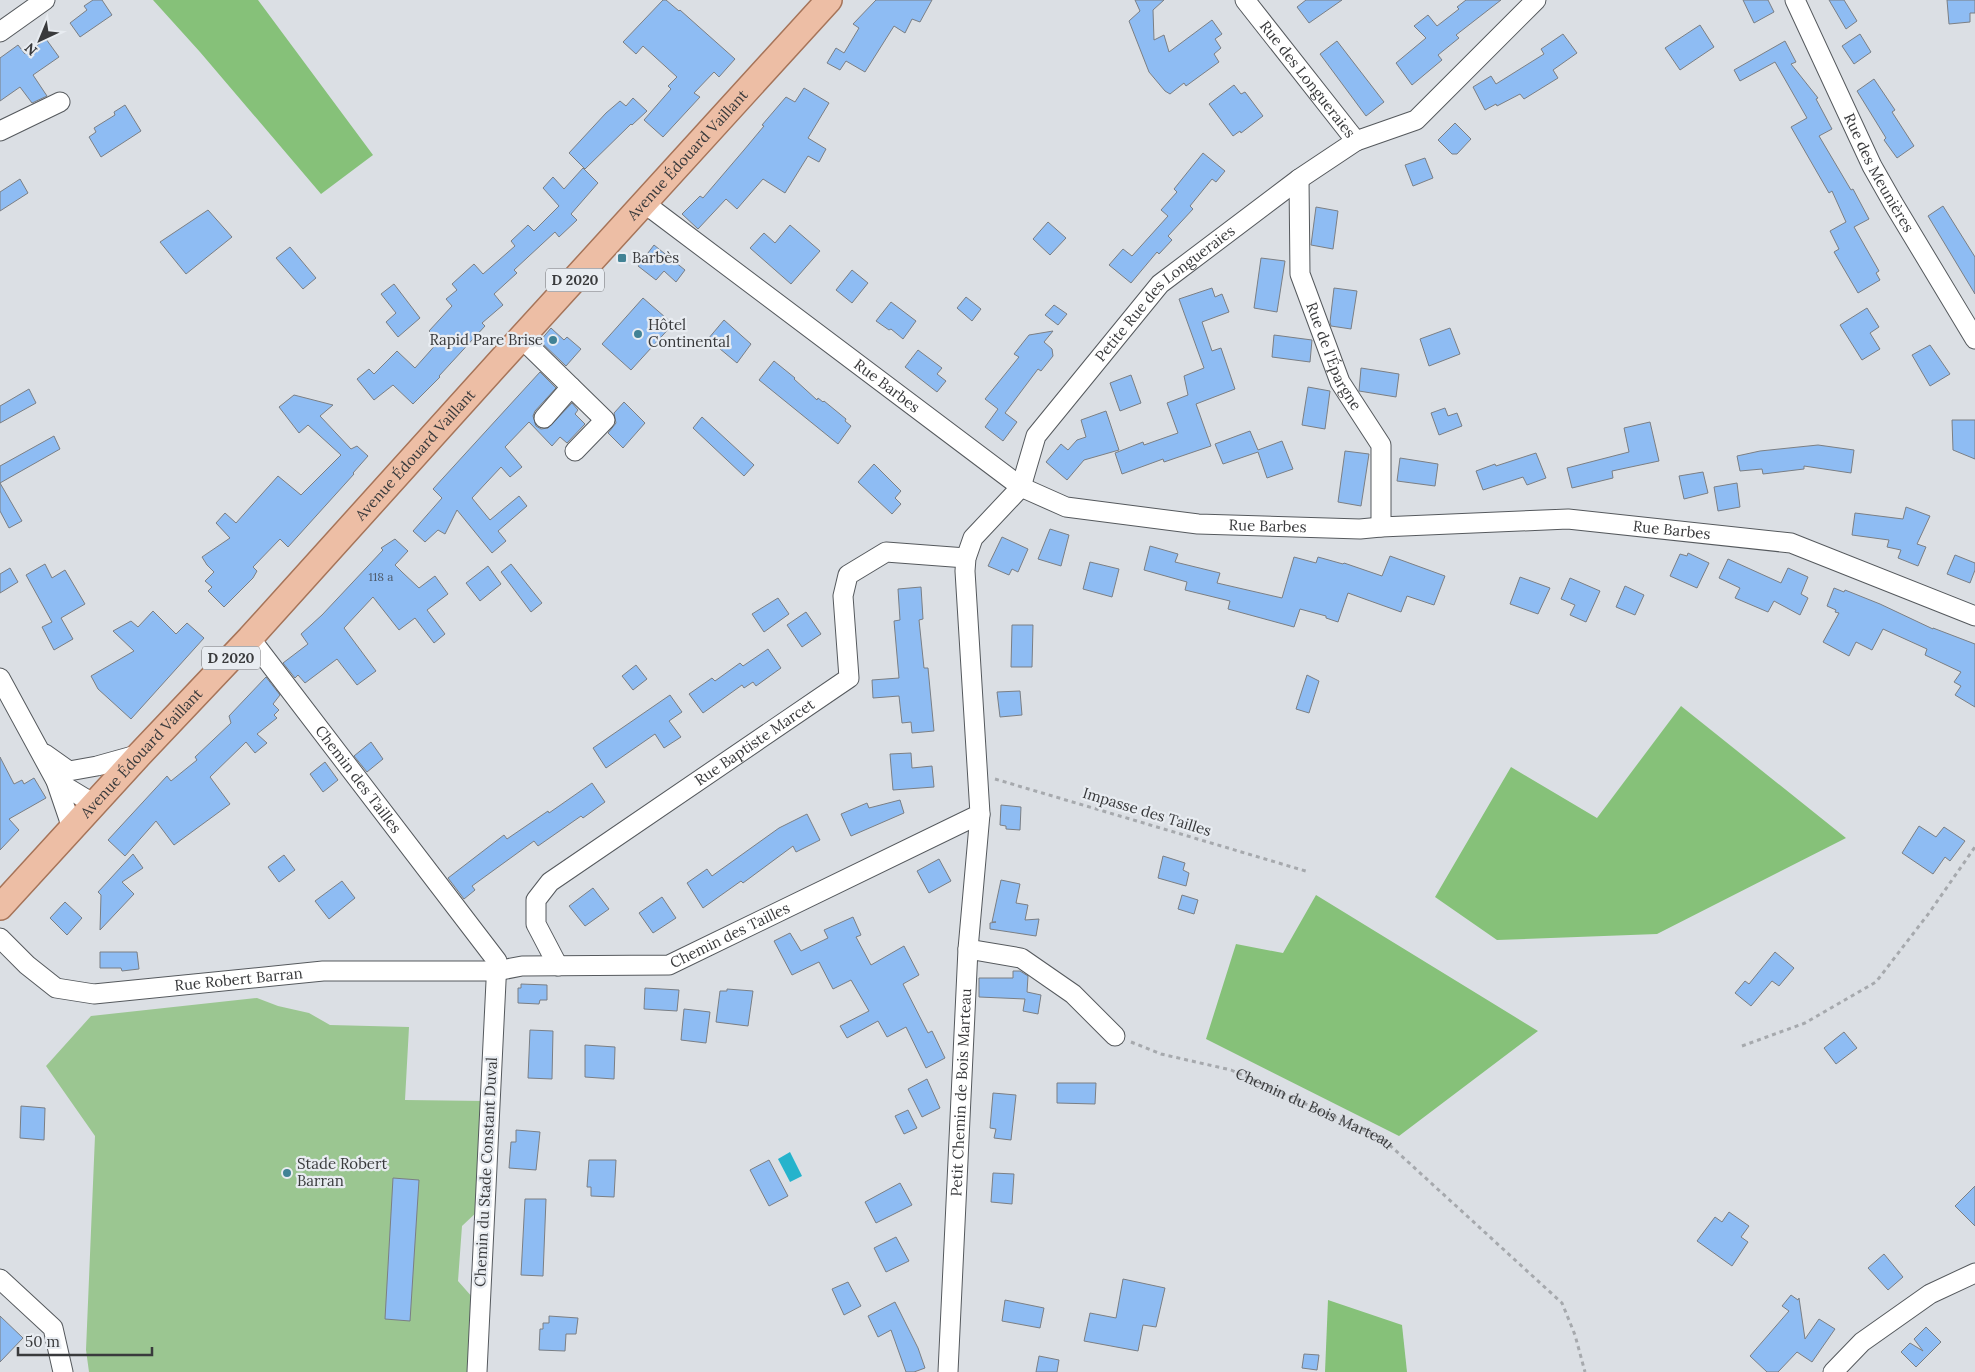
<svg xmlns="http://www.w3.org/2000/svg" width="1975" height="1372" font-family="Lora,serif">
<rect width="100%" height="100%" fill="#dbdfe4"/>
<!-- green -->
<polygon fill="#9bc691" points="257,998 278,1006 309,1013 330,1025 409,1027 405,1100 485,1101 479,1210 462,1226 458,1281 473,1298 468,1372 89,1372 86,1350 95,1136 46,1066 91,1016"/>
<!-- forest -->
<g fill="#86c179">
<polygon points="153,0 258,0 373,155 321,194 200,52"/>
<polygon points="1681,706 1846,838 1657,934 1497,940 1435,897 1511,767 1597,818"/>
<polygon points="1316,895 1538,1031 1399,1136 1206,1039 1236,944 1283,953"/>
<polygon points="1328,1300 1402,1325 1407,1372 1325,1372"/>
</g>
<!-- water -->
<polygon fill="#25b3cc" points="790,1152 802,1176 790,1182 778,1159"/>
<!-- building -->
<g fill="#8ebcf3" stroke="#7b7f84">
<polygon points="93,0 102,0 112,15 80,37 70,23 87,10 84,6"/>
<polygon points="663,0 666,0 679,11 680,10 735,59 719,77 714,72 694,93 700,97 663,137 644,120 671,89 668,86 677,77 643,46 636,54 623,42"/>
<polygon points="876,0 932,0 920,22 912,19 905,33 894,26 865,72 846,61 840,70 827,63 836,48 844,53 859,28 853,24"/>
<polygon points="1135,0 1164,0 1153,10 1154,40 1164,35 1169,52 1212,20 1222,34 1215,39 1221,48 1214,54 1219,62 1186,86 1184,83 1170,94 1165,91 1149,72 1129,21 1140,11"/>
<polygon points="1306,0 1342,0 1309,23 1297,7"/>
<polygon points="1466,0 1501,0 1456,35 1459,38 1438,55 1442,60 1412,85 1396,63 1426,38 1414,26 1428,15 1437,26 1459,9 1457,7"/>
<polygon points="1743,0 1768,0 1774,12 1754,23"/>
<polygon points="1829,0 1844,0 1857,21 1846,29"/>
<polygon points="1947,0 1975,0 1975,13 1970,13 1970,22 1949,24"/>
<polygon points="1700,25 1714,47 1680,70 1665,48"/>
<polygon points="1563,34 1577,53 1553,70 1558,78 1524,99 1520,94 1497,106 1496,104 1485,110 1473,87 1491,76 1496,84 1544,54 1541,49"/>
<polygon points="1860,34 1871,52 1854,64 1842,46"/>
<polygon points="46,39 59,57 33,75 47,96 32,103 20,87 0,101 0,58 18,45 25,54"/>
<polygon points="1337,41 1384,102 1366,116 1320,54"/>
<polygon points="1785,41 1796,62 1791,64 1818,98 1816,99 1832,129 1819,136 1851,190 1853,189 1869,219 1854,227 1879,271 1876,273 1880,280 1858,293 1834,252 1839,249 1830,231 1846,222 1832,191 1829,193 1791,127 1807,118 1775,62 1740,81 1734,70"/>
<polygon points="1874,79 1895,110 1892,112 1914,146 1897,158 1884,140 1886,138 1857,91"/>
<polygon points="1234,85 1241,94 1245,92 1263,116 1241,133 1240,131 1233,136 1209,104"/>
<polygon points="804,88 829,103 808,138 826,149 819,162 808,156 785,193 763,179 737,209 726,199 698,229 682,214 700,196 703,198 744,150 764,126 762,125 786,97 795,102"/>
<polygon points="633,98 647,111 632,125 631,124 585,169 569,153 606,113 620,101 626,106"/>
<polygon points="125,105 141,131 101,157 89,137 96,132 94,128 115,115 114,112"/>
<polygon points="1455,123 1471,139 1457,154 1452,154 1438,140"/>
<polygon points="1203,153 1225,171 1216,182 1212,179 1190,206 1193,209 1168,236 1172,240 1159,254 1157,252 1131,283 1109,265 1123,249 1132,256 1168,216 1161,210 1177,192 1174,189"/>
<polygon points="1425,158 1433,178 1413,186 1405,165"/>
<polygon points="583,168 598,183 571,214 577,220 559,237 555,232 514,270 517,273 494,294 503,305 482,323 485,326 439,376 440,377 413,404 393,385 374,400 357,379 369,369 374,374 397,351 415,368 439,341 429,331 452,306 446,299 457,290 452,284 474,264 483,274 515,246 511,241 528,225 534,231 559,206 543,188 553,177 564,189"/>
<polygon points="20,179 28,193 0,211 0,192"/>
<polygon points="1943,206 1975,257 1975,294 1928,216"/>
<polygon points="1316,207 1338,211 1333,249 1311,245"/>
<polygon points="208,210 232,237 186,274 160,242"/>
<polygon points="1048,222 1066,238 1050,255 1033,239"/>
<polygon points="790,225 820,251 791,284 750,248 764,233 775,243"/>
<polygon points="654,245 685,270 676,282 664,271 656,280 638,266"/>
<polygon points="290,247 316,278 303,289 276,258"/>
<polygon points="1261,258 1285,261 1277,312 1254,308"/>
<polygon points="852,270 868,283 852,303 836,290"/>
<polygon points="394,284 420,318 398,337 386,322 396,313 381,294"/>
<polygon points="1212,288 1215,297 1222,294 1229,312 1202,322 1212,351 1221,348 1235,389 1196,404 1211,446 1164,462 1163,459 1122,474 1115,453 1143,442 1144,445 1178,433 1167,403 1188,395 1184,376 1204,368 1179,299"/>
<polygon points="1334,288 1357,291 1351,329 1331,326 1330,322"/>
<polygon points="966,297 981,309 972,321 957,308"/>
<polygon points="643,298 673,324 631,370 602,344"/>
<polygon points="891,302 916,321 903,339 891,329 889,330 876,321"/>
<polygon points="1054,305 1067,314 1058,325 1045,315"/>
<polygon points="1867,308 1879,327 1870,333 1880,349 1862,360 1840,325"/>
<polygon points="724,320 751,344 737,363 708,339"/>
<polygon points="551,328 564,340 567,337 581,349 566,366 540,341"/>
<polygon points="1450,328 1460,354 1429,366 1420,339"/>
<polygon points="1053,331 1044,342 1052,349 1053,356 1041,371 1038,369 1005,413 1017,422 1003,441 985,427 998,409 985,399 1019,357 1014,354 1029,335"/>
<polygon points="1274,335 1312,340 1310,362 1272,357"/>
<polygon points="1930,345 1950,374 1930,386 1912,355"/>
<polygon points="918,350 942,368 937,374 946,381 937,392 905,367"/>
<polygon points="774,361 795,378 794,379 817,400 818,398 823,402 824,401 846,419 845,421 851,426 838,444 759,380"/>
<polygon points="1361,368 1399,374 1396,397 1359,391"/>
<polygon points="540,372 556,388 535,411 533,416 536,426 541,429 548,428 572,403 578,410 575,414 585,424 567,443 560,437 552,446 529,422 505,447 522,467 510,477 501,467 472,498 490,520 519,496 527,506 498,531 506,541 492,553 457,510 445,534 438,530 425,542 413,531 442,498 433,489"/>
<polygon points="1131,375 1141,403 1120,411 1110,383"/>
<polygon points="1308,387 1330,391 1325,429 1302,425"/>
<polygon points="29,389 36,403 0,423 0,406"/>
<polygon points="294,395 333,405 320,416 351,449 357,446 368,456 353,473 354,474 288,547 280,539 253,567 257,571 253,578 224,607 208,591 212,587 205,581 214,572 207,565 202,557 230,538 216,523 225,513 236,523 278,476 301,495 341,455 308,425 299,433 279,407"/>
<polygon points="624,402 645,423 623,448 608,433 616,423 614,413"/>
<polygon points="1445,408 1448,416 1457,413 1462,426 1439,435 1431,413"/>
<polygon points="1106,411 1119,450 1084,460 1067,480 1046,462 1061,444 1068,450 1077,440 1086,437 1081,420"/>
<polygon points="702,417 754,465 744,476 693,428"/>
<polygon points="1952,420 1975,420 1975,459 1953,450"/>
<polygon points="1650,422 1659,461 1612,471 1613,478 1572,488 1567,468 1629,452 1624,428"/>
<polygon points="1250,431 1258,450 1282,441 1293,469 1267,478 1258,452 1223,464 1215,444"/>
<polygon points="54,436 60,449 0,483 0,466"/>
<polygon points="1818,445 1854,450 1851,473 1804,466 1804,469 1763,474 1762,469 1740,471 1737,456 1760,451"/>
<polygon points="1345,451 1369,454 1361,506 1338,502"/>
<polygon points="1536,453 1546,478 1527,485 1523,477 1483,490 1476,471 1495,464 1496,466"/>
<polygon points="1400,458 1438,464 1435,486 1397,481"/>
<polygon points="874,464 901,491 895,498 901,504 892,514 858,482"/>
<polygon points="1703,472 1708,493 1684,499 1679,476"/>
<polygon points="0,483 22,521 9,528 0,511"/>
<polygon points="1737,483 1740,507 1718,511 1714,487"/>
<polygon points="1906,507 1930,516 1917,544 1926,547 1918,566 1898,558 1901,550 1887,547 1889,540 1852,535 1855,513 1903,519"/>
<polygon points="1050,529 1069,535 1061,566 1038,559"/>
<polygon points="1002,537 1028,549 1018,572 1012,569 1009,575 988,566"/>
<polygon points="395,539 408,551 395,565 402,572 419,588 435,576 448,594 427,610 445,634 434,643 415,618 399,630 373,597 344,628 376,671 357,685 337,659 305,683 298,675 295,678 283,663 308,644 301,634 322,615 383,550 381,548"/>
<polygon points="1150,546 1178,554 1175,562 1220,573 1217,583 1282,598 1294,557 1316,563 1318,557 1343,564 1344,563 1382,576 1390,556 1445,576 1434,605 1407,596 1401,612 1348,593 1338,622 1326,618 1326,616 1300,609 1294,627 1228,609 1230,601 1185,590 1187,582 1144,570"/>
<polygon points="1688,553 1709,563 1697,588 1670,576 1680,554 1687,556"/>
<polygon points="1955,555 1975,563 1975,570 1970,583 1947,574"/>
<polygon points="1728,559 1781,583 1788,568 1808,577 1801,594 1808,598 1800,615 1774,601 1768,612 1735,598 1740,588 1719,578"/>
<polygon points="1090,562 1119,569 1112,597 1083,589"/>
<polygon points="45,564 52,578 65,570 85,604 61,618 73,639 54,650 42,627 52,622 26,575"/>
<polygon points="511,564 542,603 531,612 501,572"/>
<polygon points="488,566 501,584 480,601 466,583"/>
<polygon points="10,568 18,582 0,593 0,574"/>
<polygon points="1520,577 1550,588 1538,614 1510,604"/>
<polygon points="1570,578 1600,591 1586,622 1570,615 1575,605 1561,599"/>
<polygon points="1625,586 1644,595 1635,615 1616,607"/>
<polygon points="921,587 923,619 919,620 924,668 928,668 934,731 912,733 911,722 902,723 899,696 873,698 872,680 899,678 894,621 900,620 898,589"/>
<polygon points="1834,588 1844,592 1845,590 1880,604 1933,629 1933,628 1975,644 1975,707 1955,695 1961,686 1954,682 1961,672 1925,655 1927,649 1883,629 1872,650 1856,642 1849,656 1823,642 1839,613 1835,612 1836,610 1827,606"/>
<polygon points="778,598 789,614 764,632 752,614"/>
<polygon points="153,611 176,634 187,623 204,638 131,719 98,689 91,676 134,651 113,631 131,621 138,627"/>
<polygon points="806,612 821,634 802,647 787,625"/>
<polygon points="1012,625 1033,625 1032,667 1011,667"/>
<polygon points="768,649 781,668 756,686 753,682 744,688 742,685 703,713 689,694 712,678 715,681 740,663 743,666"/>
<polygon points="636,665 647,679 633,690 622,676"/>
<polygon points="1307,675 1319,681 1309,713 1296,709"/>
<polygon points="266,677 280,695 273,704 279,710 274,715 277,718 257,734 267,743 255,753 246,742 210,777 230,804 174,845 156,821 125,856 108,840 167,776 171,781 197,760 195,757 231,723 229,716"/>
<polygon points="1020,691 1022,715 1000,717 997,692"/>
<polygon points="670,695 682,712 669,721 681,737 664,748 655,734 606,768 593,748"/>
<polygon points="371,742 383,759 367,772 354,756"/>
<polygon points="911,753 912,768 932,766 934,787 893,790 890,754"/>
<polygon points="0,757 14,784 22,780 24,784 34,778 46,798 9,819 19,830 0,850"/>
<polygon points="325,762 338,780 323,792 310,774"/>
<polygon points="592,783 605,802 583,818 581,816 538,846 534,841 472,886 475,890 464,899 448,878 504,835 507,839 548,811 549,813"/>
<polygon points="900,800 904,813 851,836 841,814 867,803 869,808"/>
<polygon points="1001,805 1021,807 1020,830 1006,829 1006,826 1000,825"/>
<polygon points="807,814 820,840 796,852 793,846 743,883 741,881 703,908 687,883 707,869 712,876 779,828"/>
<polygon points="1919,826 1936,837 1944,827 1965,841 1950,861 1945,857 1933,874 1902,853"/>
<polygon points="133,854 143,868 122,882 134,894 100,930 101,895 98,892"/>
<polygon points="284,855 295,870 279,882 268,867"/>
<polygon points="1163,856 1185,863 1183,870 1189,873 1186,886 1158,878"/>
<polygon points="939,859 951,881 929,893 917,871"/>
<polygon points="1001,880 1020,884 1016,903 1028,905 1025,920 1039,919 1036,936 990,929 990,923 996,922 992,922"/>
<polygon points="342,881 355,898 329,919 315,901"/>
<polygon points="593,888 609,909 585,926 569,906"/>
<polygon points="1182,895 1198,900 1194,914 1178,909"/>
<polygon points="662,897 676,918 653,933 639,913"/>
<polygon points="65,902 82,918 67,935 50,918"/>
<polygon points="853,917 861,935 856,937 871,965 904,946 919,975 903,984 928,1033 932,1031 945,1058 926,1068 906,1027 887,1037 878,1021 847,1038 840,1026 869,1011 851,980 833,989 819,962 792,975 774,941 790,933 801,951 828,938 824,930"/>
<polygon points="100,952 137,952 139,969 122,971 121,968 100,968"/>
<polygon points="1775,952 1794,968 1779,986 1772,981 1751,1006 1735,993 1745,981 1749,984"/>
<polygon points="1013,971 1020,971 1028,976 1027,992 1041,995 1038,1014 1023,1011 1025,999 979,997 979,978 1013,978"/>
<polygon points="521,984 547,985 547,1000 540,1000 539,1004 518,1003 518,988 521,988"/>
<polygon points="645,988 679,990 677,1011 644,1009"/>
<polygon points="727,989 753,991 748,1026 716,1022 720,991 727,991"/>
<polygon points="684,1009 710,1012 706,1043 681,1040"/>
<polygon points="530,1030 553,1031 552,1079 528,1078"/>
<polygon points="1844,1032 1857,1048 1836,1064 1824,1048"/>
<polygon points="585,1045 615,1047 614,1079 585,1077"/>
<polygon points="927,1079 940,1108 922,1117 908,1089"/>
<polygon points="1057,1083 1096,1083 1095,1104 1057,1103"/>
<polygon points="993,1093 1016,1095 1011,1140 994,1138 996,1129 990,1128"/>
<polygon points="21,1106 45,1108 44,1140 20,1138"/>
<polygon points="908,1110 917,1128 904,1134 895,1116"/>
<polygon points="516,1130 540,1132 536,1170 509,1168 511,1142 516,1142"/>
<polygon points="589,1160 616,1160 614,1197 591,1196 591,1187 587,1187"/>
<polygon points="769,1160 788,1196 769,1206 750,1170"/>
<polygon points="993,1173 1014,1174 1012,1204 991,1202"/>
<polygon points="393,1178 419,1180 410,1321 385,1319"/>
<polygon points="900,1183 912,1205 876,1223 865,1202"/>
<polygon points="1975,1186 1975,1226 1955,1206"/>
<polygon points="525,1199 546,1199 543,1276 521,1275"/>
<polygon points="1729,1212 1749,1226 1741,1237 1748,1242 1732,1266 1697,1241 1715,1217 1722,1222"/>
<polygon points="896,1237 909,1261 886,1272 874,1248"/>
<polygon points="1884,1254 1903,1277 1888,1290 1868,1268"/>
<polygon points="1123,1279 1165,1288 1156,1327 1143,1325 1138,1351 1084,1341 1090,1313 1116,1318"/>
<polygon points="848,1282 861,1306 844,1315 832,1289"/>
<polygon points="1791,1295 1798,1300 1799,1298 1805,1339 1819,1319 1835,1329 1812,1362 1797,1352 1778,1372 1767,1372 1750,1356 1789,1311 1782,1306"/>
<polygon points="1005,1300 1044,1308 1040,1328 1002,1321"/>
<polygon points="895,1302 918,1348 925,1368 914,1372 906,1372 891,1330 878,1337 868,1316"/>
<polygon points="0,1316 23,1338 0,1362"/>
<polygon points="549,1316 578,1318 576,1334 566,1334 565,1351 539,1350 540,1329 543,1329 543,1323 549,1323"/>
<polygon points="1926,1327 1941,1342 1916,1367 1901,1352 1910,1343 1923,1351 1914,1339"/>
<polygon points="1304,1354 1319,1355 1317,1370 1302,1368"/>
<polygon points="1039,1356 1059,1360 1057,1372 1036,1372"/>
</g>
<g fill="none" stroke-linecap="round" stroke-linejoin="round">
<defs>
<g id="minor">
<path id="s2" d="M1245,0l111,141 60,-21 120,-120"/>
<path id="s3" d="M1795,0l77,166 21,37 82,136"/>
<polyline points="0,32 45,0"/>
<polyline points="0,131 60,102"/>
<path id="s4" d="M1299,179l1,95 40,108 41,63v82"/>
<path id="s5" d="M644,203l377,284 45,20 132,17 162,5 21,-2 187,-8 223,24 184,73"/>
<polyline points="521,338 605,420 575,451"/>
<polyline points="544,418 571,387"/>
<path id="s6" d="M250,638l247,323 -20,411"/>
<polyline points="0,678 56,781 72,828"/>
<polyline points="45,754 69,771 97,766 140,754"/>
<polyline points="56,781 94,804"/>
<path id="s7" d="M0,938l27,27 29,23 38,6 229,-23h173l26,-5 147,-1 311,-151 -15,-243 1,-13 7,-20 48,-51 15,-51 124,-152 139,-105 57,-38"/>
<polyline points="968,949 1021,958 1073,994 1115,1036"/>
<path id="s8" d="M558,966l-22,-42v-24l14,-18 299,-204 -6,-82 5,-21 38,-23 80,6"/>
<polyline points="0,1279 53,1328 63,1372"/>
<path id="s9" d="M948,1372l20,-423 12,-135"/>
<polyline points="1833,1372 1862,1342 1930,1294 1975,1273"/>
</g>
<g id="major">
<path id="s10" d="M0,907l140,-153 110,-116 271,-300 308,-338"/>
</g>
</defs>
<!-- minor casing -->
<use href="#minor" stroke="#55595d" stroke-width="21"/>
<!-- major casing -->
<use href="#major" stroke="#a67459" stroke-width="28"/>
<!-- path -->
<g stroke="#a6a9ad" stroke-width="3" stroke-dasharray="4 4" stroke-linecap="butt">
<polyline points="995,779 1309,872"/>
<path id="s1" d="M1131,1042l30,12 70,16 152,69 179,164 13,32 10,37"/>
<polyline points="1742,1046 1805,1023 1876,982 1929,913 1975,847"/>
</g>
<!-- minor -->
<use href="#minor" stroke="#fff" stroke-width="19"/>
<!-- major -->
<use href="#major" stroke="#edbea5" stroke-width="25"/>
</g>
<!-- markers -->
<g fill="#418295" stroke="#e8ecf1" stroke-width="2">
<rect x="617" y="253" width="10" height="10" rx="2.5"/>
<circle cx="638" cy="334" r="5"/>
<circle cx="553" cy="340" r="5"/>
<circle cx="287" cy="1173" r="5"/>
</g>
<g text-anchor="middle" stroke-width="4.5" stroke-linejoin="round" paint-order="stroke">
<!-- number labels -->
<g font-size="12" fill="#4e5a6a">
<text x="381" y="581">118 a</text>
</g>
<!-- shield labels -->
<g fill="#e8ecf1" stroke="#6e6f72" stroke-width="1">
<rect x="546" y="268.5" width="58" height="23" rx="4"/>
<rect x="202" y="646.5" width="58" height="23" rx="4"/>
</g>
<g font-size="14" font-weight="bold" fill="#393a3c">
<text x="575" y="285">D 2020</text>
<text x="231" y="663">D 2020</text>
</g>
<!-- street labels -->
<g font-size="15" fill="#393a3c" stroke="#e8ecf1">
<text dy="5" stroke="none"><textPath href="#s2" startOffset="101">Rue des Longueraies</textPath></text>
<text dy="5" stroke="none"><textPath href="#s10" startOffset="1019">Avenue Édouard Vaillant</textPath></text>
<text dy="5" stroke="none"><textPath href="#s3" startOffset="192">Rue des Meunières</textPath></text>
<text dy="5" stroke="none"><textPath href="#s7" startOffset="1630">Petite Rue des Longueraies</textPath></text>
<text dy="5" stroke="none"><textPath href="#s4" startOffset="184">Rue de l'Épargne</textPath></text>
<text dy="5" stroke="none"><textPath href="#s5" startOffset="304">Rue Barbes</textPath></text>
<text dy="5" stroke="none"><textPath href="#s10" startOffset="614">Avenue Édouard Vaillant</textPath></text>
<text dy="5" stroke="none"><textPath href="#s5" startOffset="724">Rue Barbes</textPath></text>
<text dy="5" stroke="none"><textPath href="#s5" startOffset="1129">Rue Barbes</textPath></text>
<text dy="5" stroke="none"><textPath href="#s8" startOffset="342">Rue Baptiste Marcet</textPath></text>
<text dy="5" stroke="none"><textPath href="#s10" startOffset="209">Avenue Édouard Vaillant</textPath></text>
<text dy="5" stroke="none"><textPath href="#s6" startOffset="178">Chemin des Tailles</textPath></text>
<text transform="translate(1147 812) rotate(17)" y="5">Impasse des Tailles</text>
<text dy="5" stroke="none"><textPath href="#s7" startOffset="758">Chemin des Tailles</textPath></text>
<text dy="5" stroke="none"><textPath href="#s7" startOffset="259">Rue Robert Barran</textPath></text>
<text dy="5" stroke="none"><textPath href="#s9" startOffset="280">Petit Chemin de Bois Marteau</textPath></text>
<text dy="5" stroke="none"><textPath href="#s1" startOffset="196">Chemin du Bois Marteau</textPath></text>
<text transform="translate(486 1172) rotate(-87)" y="5">Chemin du Stade Constant Duval</text>
</g>
<!-- poi labels -->
<g font-size="15" fill="#393a3c" stroke="#e8ecf1" text-anchor="start">
<text x="632" y="263">Barbès</text>
<text x="648" y="330">Hôtel<tspan x="648" dy="17">Continental</tspan></text>
<text x="543" y="345" text-anchor="end">Rapid Pare Brise</text>
<text x="297" y="1169">Stade Robert<tspan x="297" dy="17">Barran</tspan></text>
</g>
</g>
<!-- north arrow -->
<g transform="translate(40 40) rotate(224)" stroke="#e8ecf1" stroke-width="4" paint-order="stroke">
<path d="M0-4L9 19L0 12L-9 19Z" fill="#393a3c"/>
<text y="-8" font-size="14" font-weight="bold" text-anchor="middle" fill="#393a3c">N</text>
</g>
<!-- scale -->
<path d="M18 1347v8h134v-8" fill="none" stroke="#393a3c" stroke-width="2.5"/>
<text x="25" y="1347" font-size="15" fill="#393a3c" stroke="#e8ecf1" stroke-width="4" paint-order="stroke">50 m</text>
</svg>
